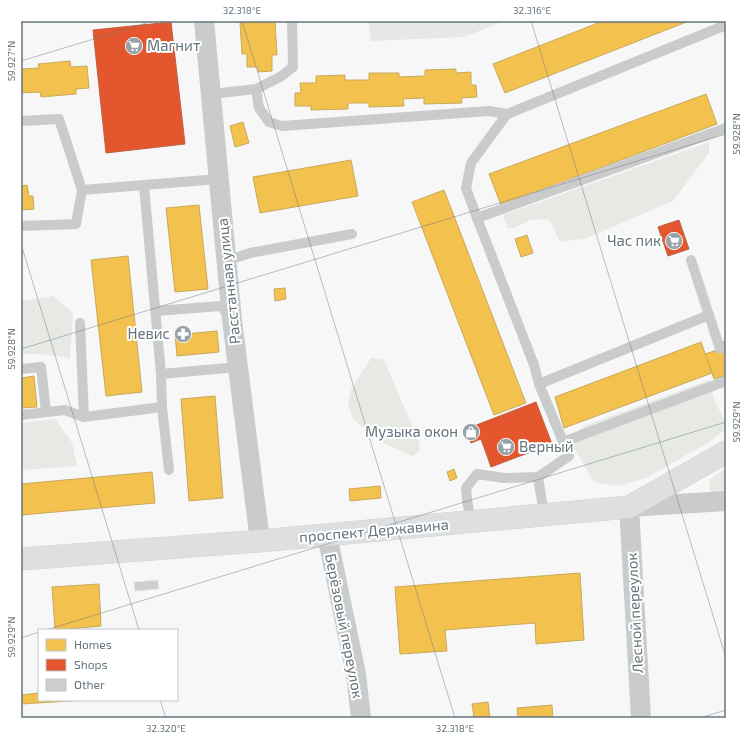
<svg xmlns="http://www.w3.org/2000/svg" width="747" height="739" font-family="'Exo 2',sans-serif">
<rect width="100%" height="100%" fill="#f7f7f7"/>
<!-- built -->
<polygon fill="#e6e7e7" points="368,21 504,21 464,37 371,41"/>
<!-- green -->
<g fill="#e6e9e4">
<polygon points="709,142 709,153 673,201 587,238 560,242 549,219 531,220 514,228 508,228 503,215"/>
<polygon points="53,296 73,313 70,358 39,354 21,354 21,301"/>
<polygon points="371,358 384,360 419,442 420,451 412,456 381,442 353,419 348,402 351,390"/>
<polygon points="709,380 714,399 726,424 726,429 709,442 646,478 619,486 594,482 569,439 584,426"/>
<polygon points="55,419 72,443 77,466 21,470 21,423"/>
<polygon points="726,468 726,494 713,495 709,488 710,479"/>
</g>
<!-- homes -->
<g fill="#f2c14e" stroke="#c8aa5c">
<polygon points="245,21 275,21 277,55 272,55 272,71 258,72 258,67 247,67 247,54 242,54 240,23 246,23"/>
<polygon points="603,21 689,21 505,93 493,64"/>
<polygon points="70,61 71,67 87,66 89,88 76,89 76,94 41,97 40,92 21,93 21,69 39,68 38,64"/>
<polygon points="456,69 456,73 471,72 471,85 476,85 477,97 461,98 462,103 424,104 424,98 403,99 404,106 369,107 369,103 348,103 348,109 311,110 311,106 295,106 295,93 301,93 300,83 316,83 316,76 345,75 345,80 369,80 369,73 399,73 399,77 425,76 425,70"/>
<polygon points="706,94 717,124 501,205 489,174"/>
<polygon points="243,122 249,143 235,147 230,126"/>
<polygon points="351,160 358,196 260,213 253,177"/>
<polygon points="27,185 29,196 33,196 34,209 21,210 21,186"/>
<polygon points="444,190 526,403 494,415 412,202"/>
<polygon points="199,205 208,289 175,292 166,208"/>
<polygon points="527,235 533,253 521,257 515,239"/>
<polygon points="128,256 142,392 106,396 91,260"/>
<polygon points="285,288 286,299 275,301 274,289"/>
<polygon points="217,331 219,352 177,356 175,335"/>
<polygon points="726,341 726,379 724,376 714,379 705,354 720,349 718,344"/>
<polygon points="701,342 712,373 564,428 555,397"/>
<polygon points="34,376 37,407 21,408 21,378"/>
<polygon points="215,396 223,498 189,501 181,399"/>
<polygon points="454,469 457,478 450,481 447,472"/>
<polygon points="152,472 155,503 22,515 21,484"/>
<polygon points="380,486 381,498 350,501 349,489"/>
<polygon points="580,573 584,640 536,644 535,623 445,630 447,651 400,654 395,587"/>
<polygon points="99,584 101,626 55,630 52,587"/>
<polygon points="39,693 39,700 86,700 21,704 21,695"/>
<polygon points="488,702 490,718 474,718 472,704"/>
<polygon points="552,705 553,718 518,718 517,708"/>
</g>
<!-- shops -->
<g fill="#e4572e" stroke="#be6046">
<polygon points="171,22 185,144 106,153 93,30"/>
<polygon points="679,220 689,249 668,256 658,227"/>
<polygon points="536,402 552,444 491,467 481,439 471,443 466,429"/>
</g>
<!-- building -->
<polygon fill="#cccecf" stroke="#e6e6e6" points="158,580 159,589 135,591 134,582"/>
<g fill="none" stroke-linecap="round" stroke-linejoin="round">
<defs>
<polyline id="secondary" points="21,559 260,541 629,507 726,452"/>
</defs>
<!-- secondary casing -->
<use href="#secondary" stroke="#d3d4d5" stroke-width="23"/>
<!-- service -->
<g stroke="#cacccc" stroke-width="10">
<polyline points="256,89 280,77 293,67 292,21"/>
<polyline points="212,94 256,89 259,108 269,122 282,126 489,111 507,114 726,25"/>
<polyline points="21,121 59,119 82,190"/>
<polyline points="144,186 161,374 162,407 169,470"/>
<polyline points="477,218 466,188 471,163 507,114"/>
<polyline points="21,226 76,224 82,190 219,179"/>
<polyline points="691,260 720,349"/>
<polyline points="226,261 250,253 352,234"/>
<polyline points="156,311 221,306 230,317"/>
<polyline points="80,323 84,417"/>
<polyline points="21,369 41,367 46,412"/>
<polyline points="161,374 238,367"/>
<polyline points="539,384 709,315"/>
<polyline points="21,415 65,410 84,417 162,407"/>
<polyline points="563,442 726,381"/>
<polyline points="538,477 569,456 539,384 534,365 477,218 726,128"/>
<polyline points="471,522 467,500 466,488 477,474 504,478 538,477 544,514"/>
</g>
<!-- minor -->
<g stroke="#cacccc" stroke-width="20">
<polyline points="204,21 232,320 260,541"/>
<polyline points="327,535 356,674 361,718"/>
<polyline points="641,718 629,507 726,501"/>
</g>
<!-- secondary -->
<use href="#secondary" stroke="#dedfe0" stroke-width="22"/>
</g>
<!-- ticks -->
<path fill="none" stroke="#66747e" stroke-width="1" stroke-opacity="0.45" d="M242,21l213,697M531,21l195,637M21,61l132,-40M21,244l118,386M21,349l705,-215M46,630l680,-208M21,638l18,-6M160,700l6,18M700,718l26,-8"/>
<!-- icons -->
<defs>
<symbol id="supermarket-disc" viewBox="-11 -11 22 22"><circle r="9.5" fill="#99a2a8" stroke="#fff"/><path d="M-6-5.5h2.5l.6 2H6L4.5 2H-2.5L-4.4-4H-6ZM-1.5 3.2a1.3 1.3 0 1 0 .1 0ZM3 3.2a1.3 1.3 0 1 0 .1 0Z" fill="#fff"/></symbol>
<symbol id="pharmacy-disc" viewBox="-11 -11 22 22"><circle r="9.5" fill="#99a2a8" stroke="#fff"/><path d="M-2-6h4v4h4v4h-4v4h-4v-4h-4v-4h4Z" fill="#fff"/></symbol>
<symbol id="shop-disc" viewBox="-11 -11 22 22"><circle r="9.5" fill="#99a2a8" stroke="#fff"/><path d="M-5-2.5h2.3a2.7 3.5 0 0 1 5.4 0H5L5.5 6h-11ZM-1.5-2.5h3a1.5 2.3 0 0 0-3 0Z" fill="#fff"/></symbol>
</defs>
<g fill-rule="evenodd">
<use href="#supermarket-disc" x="124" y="36" width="20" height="20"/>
<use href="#supermarket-disc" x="664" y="231" width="20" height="20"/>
<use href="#pharmacy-disc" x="173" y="324" width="20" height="20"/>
<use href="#shop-disc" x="461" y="422" width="20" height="20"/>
<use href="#supermarket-disc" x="496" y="437" width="20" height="20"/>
</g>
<g text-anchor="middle" stroke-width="4" stroke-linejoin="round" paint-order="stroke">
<!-- poi labels -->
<g font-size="15" fill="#66747e" stroke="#fff" text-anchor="end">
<text x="147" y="51" text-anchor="start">Магнит</text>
<text x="661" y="246">Час пик</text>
<text x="170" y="339">Невис</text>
<text x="458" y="437">Музыка окон</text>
<text x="519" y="452" text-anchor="start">Верный</text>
</g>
<!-- street labels -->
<g font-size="15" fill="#66747e" stroke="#fff">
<text transform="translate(229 281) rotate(-96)" y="5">Расстанная улица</text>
<text transform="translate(374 531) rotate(-5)" y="5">проспект Державина</text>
<text transform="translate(635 613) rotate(-93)" y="5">Лесной переулок</text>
<text transform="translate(344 626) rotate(79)" y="5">Берёзовый переулок</text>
</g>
</g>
<!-- border -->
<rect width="747" height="739" fill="none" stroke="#ffffff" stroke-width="44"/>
<!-- legend -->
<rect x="38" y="629" width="140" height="72" fill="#ffffff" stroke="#c2c7cb"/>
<rect x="46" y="639" width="20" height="12" fill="#f2c14e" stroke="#c2c7cb"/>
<text x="74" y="649" font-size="12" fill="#66747e">Homes</text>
<rect x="46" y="659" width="20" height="12" fill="#e4572e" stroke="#c2c7cb"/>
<text x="74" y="669" font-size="12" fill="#66747e">Shops</text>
<rect x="46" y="679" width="20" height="12" fill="#cccecf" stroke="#c2c7cb"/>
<text x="74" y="689" font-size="12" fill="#66747e">Other</text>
<rect x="22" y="22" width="703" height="695" fill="none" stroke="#66747e" stroke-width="1.5"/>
<g font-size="10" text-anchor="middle" fill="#66747e">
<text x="242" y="14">32.318°E</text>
<text x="532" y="14">32.316°E</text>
<text transform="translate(11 61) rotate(-90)" y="4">59.927°N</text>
<text transform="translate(736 134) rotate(-90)" y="4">59.928°N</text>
<text transform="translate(11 349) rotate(-90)" y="4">59.928°N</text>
<text transform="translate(736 422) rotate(-90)" y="4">59.929°N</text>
<text transform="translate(11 637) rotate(-90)" y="4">59.929°N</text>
<text x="166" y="732">32.320°E</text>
<text x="455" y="732">32.318°E</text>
</g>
</svg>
